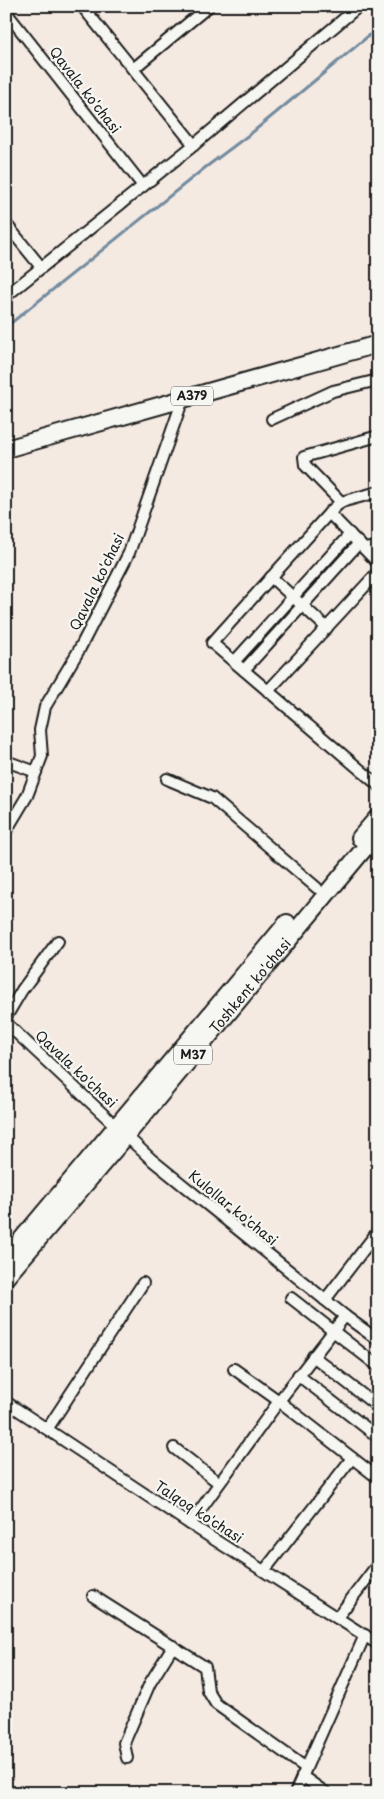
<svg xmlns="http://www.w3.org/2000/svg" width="384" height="1799" font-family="'Playpen Sans',sans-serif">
<rect width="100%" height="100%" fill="#f5eae2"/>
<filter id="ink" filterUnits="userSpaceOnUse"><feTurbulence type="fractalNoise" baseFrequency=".02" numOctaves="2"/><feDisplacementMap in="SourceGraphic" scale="10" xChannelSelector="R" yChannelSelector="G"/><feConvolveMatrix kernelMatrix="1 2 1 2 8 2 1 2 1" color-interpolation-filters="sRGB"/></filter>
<g filter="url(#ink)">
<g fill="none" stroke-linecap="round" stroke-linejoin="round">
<!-- stream -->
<polyline stroke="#738b9f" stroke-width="3" points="6,327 206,167 254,131 378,28"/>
<defs>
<g id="minor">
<polyline points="82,6 194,145"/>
<polyline points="6,12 143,186"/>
<polyline points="133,69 209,6"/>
<polyline points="6,224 41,267"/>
<polyline points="6,296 194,145 359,6"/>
<polyline points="272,419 333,391 378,380"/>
<polyline points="378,492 341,502 331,511 212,643 378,785"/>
<polyline points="341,502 305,465 304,457 378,436"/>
<polyline points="329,513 378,563"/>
<polyline points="365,549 378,546"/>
<polyline points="271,577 327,628"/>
<polyline points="234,662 350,534"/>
<polyline points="244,670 359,543"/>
<polyline points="268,691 378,572"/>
<polyline points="6,761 36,772"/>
<polyline points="167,779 212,798 317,888"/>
<polyline points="6,831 27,796 42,756 40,730 45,707 79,650 129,553 183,399"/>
<polyline points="6,1017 22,990 58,941"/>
<polyline points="6,1023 152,1160 345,1316 378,1340"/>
<polyline points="291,1298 378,1366"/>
<polyline points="325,1300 378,1231"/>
<polyline points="313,1356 378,1407"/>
<polyline points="234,1369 279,1401 378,1478"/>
<polyline points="298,1375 378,1437"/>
<polyline points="6,1402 190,1524 378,1644"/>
<polyline points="48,1428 143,1283"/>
<polyline points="174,1448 219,1483"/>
<polyline points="190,1524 279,1401 345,1316"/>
<polyline points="264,1571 352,1458"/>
<polyline points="93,1596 205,1667 208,1691 216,1704 306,1768"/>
<polyline points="337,1618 378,1564"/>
<polyline points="127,1758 124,1743 150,1683 173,1646"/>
<polyline points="302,1776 326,1793"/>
<polyline points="295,1793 365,1635"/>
</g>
<g id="trunk">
<polyline points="6,449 378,344"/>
<polyline points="360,838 378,817"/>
<polyline points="6,1258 287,923"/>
<path id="s1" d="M6,1277l120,-141 252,-304"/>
</g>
</defs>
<!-- minor casing -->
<use href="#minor" stroke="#1c1c1c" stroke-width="14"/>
<!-- trunk casing -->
<use href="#trunk" stroke="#1c1c1c" stroke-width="20"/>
<!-- minor -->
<use href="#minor" stroke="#f6f6f2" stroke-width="10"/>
<!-- trunk -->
<use href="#trunk" stroke="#f6f6f2" stroke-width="16"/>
</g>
</g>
<g text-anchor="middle" stroke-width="4.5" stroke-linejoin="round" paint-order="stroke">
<!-- shield labels -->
<g fill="#f6f6f2" stroke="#5d5d5c" stroke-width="1">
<rect x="171" y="386.5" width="42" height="19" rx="4"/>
<rect x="174" y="1045.5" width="38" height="19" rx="4"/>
</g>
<g font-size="12" font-weight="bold" fill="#1c1c1c">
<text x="192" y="400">A379</text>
<text x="193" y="1059">M37</text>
</g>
<!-- street labels -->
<g font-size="14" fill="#1c1c1c" stroke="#f6f6f2">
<text transform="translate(85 90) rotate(52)" y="5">Qavala ko'chasi</text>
<text transform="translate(97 582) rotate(-64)" y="5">Qavala ko'chasi</text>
<text dy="5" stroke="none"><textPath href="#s1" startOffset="380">Toshkent ko'chasi</textPath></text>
<text transform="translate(76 1069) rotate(43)" y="5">Qavala ko'chasi</text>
<text transform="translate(233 1208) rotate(39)" y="5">Kulollar ko'chasi</text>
<text transform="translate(199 1512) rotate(33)" y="5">Talqoq ko'chasi</text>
</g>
</g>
<!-- margin -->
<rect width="384" height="1799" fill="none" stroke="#f6f6f2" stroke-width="25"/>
<rect x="12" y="12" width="359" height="1774" fill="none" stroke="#1c1c1c" stroke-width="2" filter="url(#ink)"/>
</svg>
